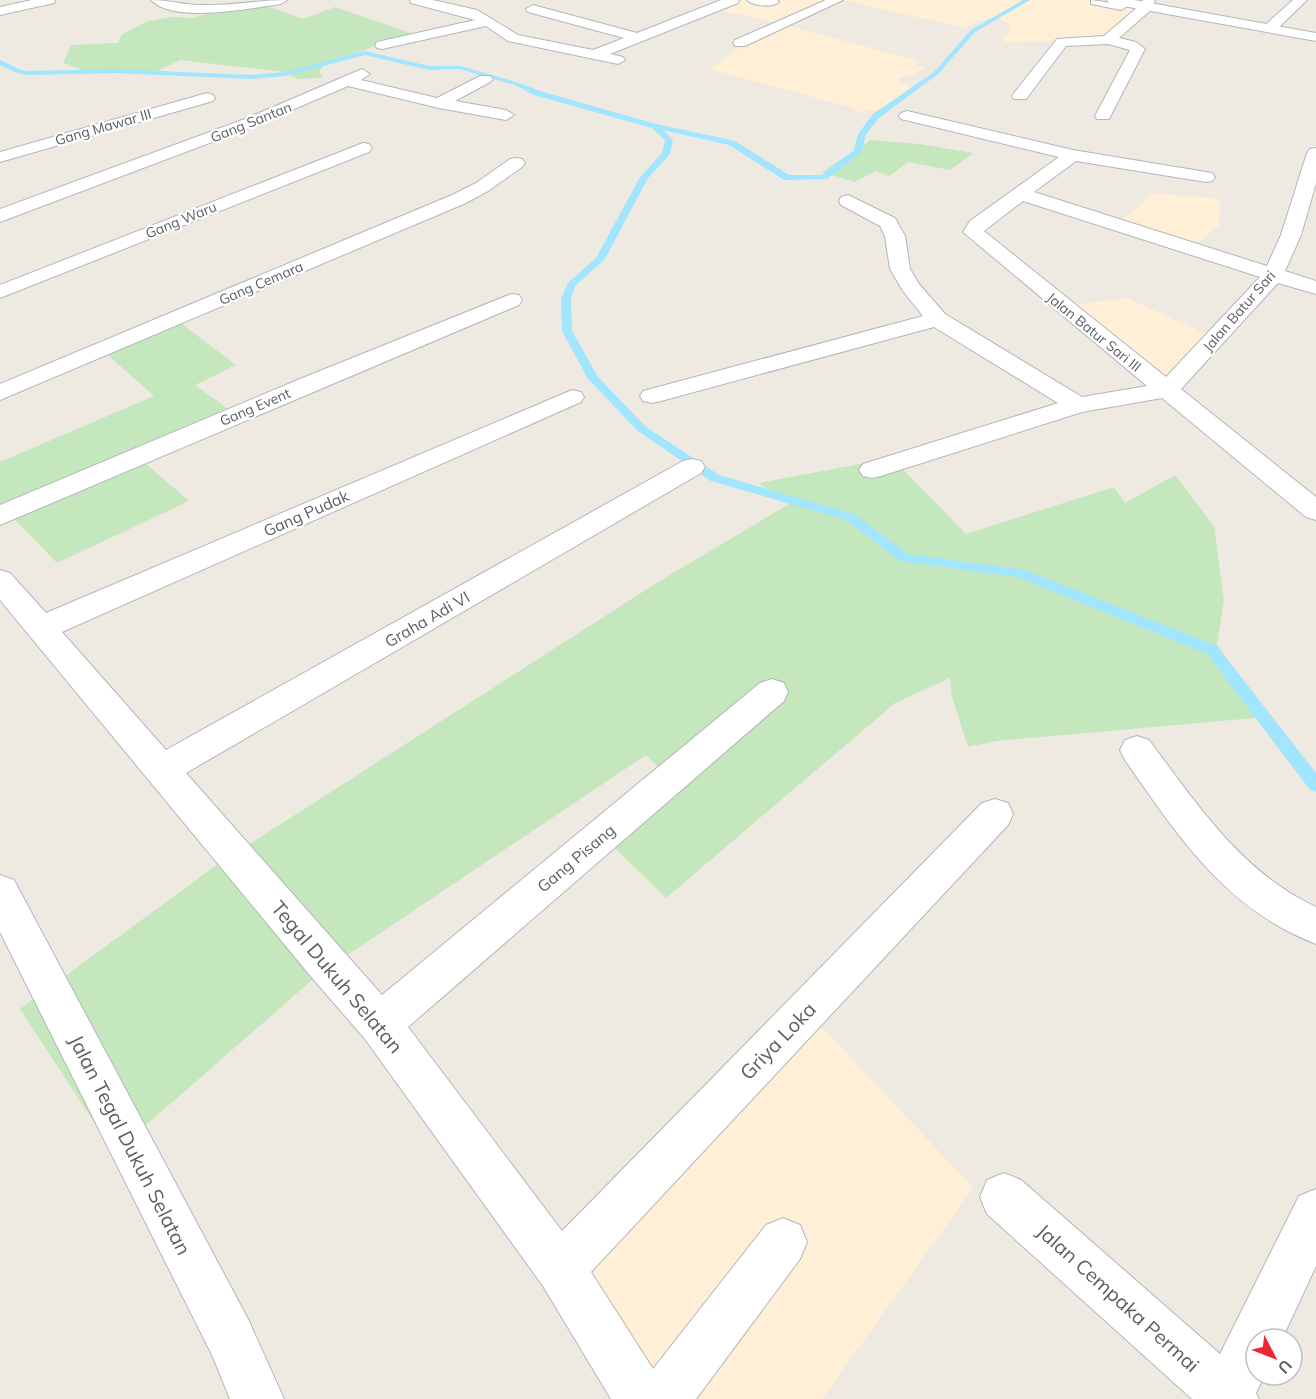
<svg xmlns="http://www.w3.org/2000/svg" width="1316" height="1399" font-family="Mulish,sans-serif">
<rect width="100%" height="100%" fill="#eeeae2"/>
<!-- commercial -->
<g fill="#ffefd6">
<polygon points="737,0 832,0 784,25 920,61 915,66 926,67 914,74 897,79 911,87 891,109 854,112 856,109 710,69 745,44 782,24 717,10"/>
<polygon points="843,0 1105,0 1142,8 1104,39 1001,43 1012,26 995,16 964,28"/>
<polygon points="1150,193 1216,198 1220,204 1219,226 1194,245 1118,223 1141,205"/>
<polygon points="1127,298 1206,334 1174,381 1071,305"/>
<polygon points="807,1011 973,1188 822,1399 631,1399 540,1254"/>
</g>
<!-- green -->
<g fill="#c4e7bd">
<polygon points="255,2 303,19 335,7 411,33 325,64 319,71 323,78 297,79 285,72 180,60 151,74 85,71 63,63 71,45 118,43 122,34 148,21 172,17 195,18 231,4"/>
<polygon points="871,140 919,144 973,153 950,170 908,162 889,176 876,171 855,182 822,172"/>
<polygon points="174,318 236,365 195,385 235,414 137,456 189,501 57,563 0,504 0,462 154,396 100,348"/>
<polygon points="892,458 966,534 1114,487 1125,503 1175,475 1214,526 1224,600 1217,644 1265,717 997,741 968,747 952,697 950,678 895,703 666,898 603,836 678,787 646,755 319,974 114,1153 20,1009 214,867 658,582 789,504 758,483"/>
</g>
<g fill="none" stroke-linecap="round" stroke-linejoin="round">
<!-- stream -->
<polygon fill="#a1e5ff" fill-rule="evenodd" points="1023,0 1030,0 975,32 938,74 879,118 866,134 861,153 827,179 784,180 729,145 663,130 673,140 670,154 648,178 605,259 575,286 571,299 572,331 598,377 646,427 719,475 854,514 908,554 1025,570 1217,646 1316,773 1316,792 1310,790 1207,654 1018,577 900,561 846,520 711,481 638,431 588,379 562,331 561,299 568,283 596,258 640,177 662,153 665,140 652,128 534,95 515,85 459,69 429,70 365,55 285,76 251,79 116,73 28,75 17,73 0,65 0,60 21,70 28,71 116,69 251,75 285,72 365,51 429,66 461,66 519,83 540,91 656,124 735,141 789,175 822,175 854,150 858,134 873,114 934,72 971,30"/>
<defs>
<polygon id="lane" points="1091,0 1120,4 1128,0 1133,3 1121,10 1091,4"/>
<g id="street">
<polygon points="32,0 55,0 54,3 0,15 0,7"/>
<path d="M151,0c17,0 33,5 51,5 29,1 57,-5 85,-5l-6,4c-31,4 -107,20 -130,-4z"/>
<polygon points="410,0 433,0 477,10 518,35 593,50 624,38 528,12 526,9 533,5 637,33 721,0 739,0 738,3 610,54 623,57 625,60 618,64 508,41 486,26 382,49 377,48 375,45 377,42 475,20 411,3"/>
<path d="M747,0h30l2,2c-7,6 -26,4 -32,-2z"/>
<polygon points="826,0 843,0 745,46 735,46 733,43 735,40"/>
<polygon points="1143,0 1155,0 1152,9 1119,38 1136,42 1145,49 1109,119 1097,119 1095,116 1130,50 1108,44 1066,46 1026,99 1014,99 1012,96 1014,93 1057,39 1104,36 1141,4"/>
<polygon points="1293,0 1307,0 1275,31 1265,31 1263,28 1265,25"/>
<polygon points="362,69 370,74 361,80 437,98 480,76 490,76 493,79 490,82 455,101 506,110 514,115 506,120 439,108 348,86 257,125 0,222 0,209 245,119"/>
<polygon points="207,93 213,95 215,98 213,101 0,162 0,152"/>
<path d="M907,111l166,39 139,23 3,4 -3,4 -6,1 -130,-21 -42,31 233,74 14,-31 26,-82 3,-4 6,-1v35l-15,52 -16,36 31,10v13l-38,-11 -97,106 135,108v23l-10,-3 -144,-119 -80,14 -201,64 -9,2 -9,-2 -4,-6 4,-6 195,-61 -124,-76 -273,74 -9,2 -9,-2 -3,-5 3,-5 280,-75 -20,-25 -13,-22 -5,-33 -5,-10 -39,-21 -2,-4 2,-4 7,-2 47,23 10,18 5,33 9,15 26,30 137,83 65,-11 -184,-154 7,-11 89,-64 -158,-38 -2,-3 2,-3zM1023,201l237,76 -94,100 -182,-146z"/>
<polygon points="363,143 369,144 372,148 369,152 0,298 0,285"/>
<polygon points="516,158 522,159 525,163 522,167 488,191 466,203 0,400 0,384 452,195 476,183 510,159"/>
<polygon points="511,294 519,295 522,300 519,305 0,525 0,505 300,379"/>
<polygon points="572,390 581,392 584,397 581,402 62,632 166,750 683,461 692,459 701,461 705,467 701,473 186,773 382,995 760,683 772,679 784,683 788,692 784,701 408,1027 562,1231 982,803 995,799 1008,803 1013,814 1008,825 591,1272 653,1369 766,1225 783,1218 800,1225 807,1242 800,1259 696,1399 611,1399 543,1286 365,1039 313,979 0,600 0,570 10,573 46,613"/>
<path d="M1137,736l12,4c47,63 93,133 167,167v37c-91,-35 -138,-108 -191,-184l-5,-10 5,-10z"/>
<polygon points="0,875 14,880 248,1319 284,1399 230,1399 212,1355 0,932"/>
<polygon points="1004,1173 1021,1180 1220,1354 1299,1196 1316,1189 1316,1266 1282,1339 1256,1339 1256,1375 1265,1375 1256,1393 1259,1399 1192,1399 987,1214 980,1197 987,1180"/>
</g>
<polygon id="secondary" points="1106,0 1134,0 1316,33 1316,41 1112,4"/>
</defs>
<!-- lane casing -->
<use href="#lane" stroke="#b3b6ba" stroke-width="2"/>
<!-- street casing -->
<use href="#street" stroke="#b3b6ba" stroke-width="2"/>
<!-- secondary casing -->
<use href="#secondary" stroke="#b1b7bb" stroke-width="2"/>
<!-- lane -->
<use href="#lane" fill="#fff" fill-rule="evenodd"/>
<!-- street -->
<use href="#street" fill="#fff" fill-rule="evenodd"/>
<!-- secondary -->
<use href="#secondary" fill="#fff" fill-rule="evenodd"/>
</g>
<g text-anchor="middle" stroke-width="4.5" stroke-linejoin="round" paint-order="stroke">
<!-- far-street labels -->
<g font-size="14" fill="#5a6064" stroke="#fff">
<text transform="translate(251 122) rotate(-22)" y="5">Gang Santan</text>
<text transform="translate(103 127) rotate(-16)" y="5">Gang Mawar III</text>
<text transform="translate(181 220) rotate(-22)" y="5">Gang Waru</text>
<text transform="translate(261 283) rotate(-23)" y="5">Gang Cemara</text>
<text transform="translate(1239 311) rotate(-49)" y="5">Jalan Batur Sari</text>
<text transform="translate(1094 332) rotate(39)" y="5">Jalan Batur Sari III</text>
<text transform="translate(255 407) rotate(-23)" y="5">Gang Event</text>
</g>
<!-- street labels -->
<g font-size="16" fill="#5a6064" stroke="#fff">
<text transform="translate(306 513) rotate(-24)" y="6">Gang Pudak</text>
<text transform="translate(427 619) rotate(-30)" y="6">Graha Adi VI</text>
<text transform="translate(576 858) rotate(-40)" y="6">Gang Pisang</text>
</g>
<!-- near-street labels -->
<g font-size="20" fill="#5a6064" stroke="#fff">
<text transform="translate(337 977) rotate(50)" y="7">Tegal Dukuh Selatan</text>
<text transform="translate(778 1041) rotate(-46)" y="7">Griya Loka</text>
<text transform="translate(130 1145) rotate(63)" y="7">Jalan Tegal Dukuh Selatan</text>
<text transform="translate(1118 1298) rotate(42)" y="7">Jalan Cempaka Permai</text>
</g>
</g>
<!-- north arrow -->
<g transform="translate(1274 1357) rotate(132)"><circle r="28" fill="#ffffff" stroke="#bdbfc1" stroke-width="1.5"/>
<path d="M0-4.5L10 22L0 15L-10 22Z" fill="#f12635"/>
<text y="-9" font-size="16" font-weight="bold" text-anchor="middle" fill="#5a6064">U</text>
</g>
</svg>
